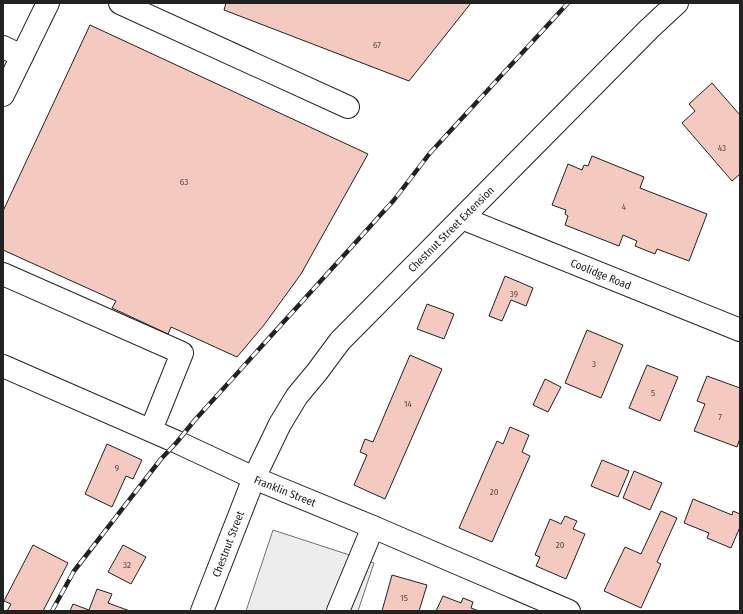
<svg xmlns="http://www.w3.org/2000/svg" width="743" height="614" font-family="'Fira Sans Condensed',sans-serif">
<rect width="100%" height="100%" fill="#fff"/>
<!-- parking -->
<polygon fill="#ededed" stroke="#6f6f6f" points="273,530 374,563 358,611 246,611"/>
<!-- building -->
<g fill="#f3c9c0" stroke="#222">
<polygon points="226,3 471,3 409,81 224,10"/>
<polygon points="90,25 368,154 301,274 264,325 237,357 171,327 168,334 112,308 116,301 3,250 3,211"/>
<polygon points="712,83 740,115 740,174 732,181 682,123 695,111 689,104"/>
<polygon points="592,156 644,177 640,188 707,214 689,261 657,249 655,254 635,246 637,241 623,235 619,246 565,225 568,216 565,214 566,210 552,205 568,164 582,170 584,165 588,166"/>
<polygon points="505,276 533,288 526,306 511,300 502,321 489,316"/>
<polygon points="427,304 454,314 444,339 417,329"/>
<polygon points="587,330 623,345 601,398 565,383"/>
<polygon points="410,355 442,369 385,499 354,485 367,455 360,452 365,439 373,442"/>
<polygon points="647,365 678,377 660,421 629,408"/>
<polygon points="707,376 740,388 740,438 737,447 694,431 705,404 697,401"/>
<polygon points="545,379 561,387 548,412 533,405"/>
<polygon points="510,427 529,435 522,452 530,456 492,542 459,528 497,441 503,444"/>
<polygon points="107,444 142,460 133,479 126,476 112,507 85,494"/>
<polygon points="602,460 629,471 618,497 591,486"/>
<polygon points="634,471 662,483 650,510 623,498"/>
<polygon points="693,499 732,515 733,511 740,514 740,527 731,548 707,538 709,533 684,523"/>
<polygon points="661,511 677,518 657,562 661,564 641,608 604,591 625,547 641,554"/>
<polygon points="565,516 577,521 573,529 585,534 566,579 536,566 540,557 535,555 550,519 561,524"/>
<polygon points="33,545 68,563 43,611 7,611 11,604 4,601"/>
<polygon points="123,545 146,557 131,584 108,572"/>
<polygon points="392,575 427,585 419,611 382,611"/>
<polygon points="97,589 112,594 108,603 130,611 70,611 73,604 89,610"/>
<polygon points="443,596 461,603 463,598 473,602 471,608 479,611 436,611"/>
</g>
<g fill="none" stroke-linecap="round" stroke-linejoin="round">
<defs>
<g id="minor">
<polyline points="120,3 348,107"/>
<polyline points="3,47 22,56"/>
<polyline points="462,218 740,330"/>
<polyline points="3,274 182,353 151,430"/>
<polyline points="3,366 177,442 254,478 373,527 569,611"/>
<polyline points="202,611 254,478 280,424 297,396 317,372 340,341 649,29 677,3"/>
<polyline points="338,611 373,527"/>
</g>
<polyline id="major" points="3,95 48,3"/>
</defs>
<!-- minor casing -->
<use href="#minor" stroke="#222" stroke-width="24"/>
<!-- major casing -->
<use href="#major" stroke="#222" stroke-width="24"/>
<!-- minor -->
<use href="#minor" stroke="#fff" stroke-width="22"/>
<!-- major -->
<use href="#major" stroke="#fff" stroke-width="22"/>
<defs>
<polyline id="rail" points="52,611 74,571 161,459 177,442 194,421 394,200 430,153 568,3"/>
</defs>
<!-- rail casing -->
<use href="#rail" stroke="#222" stroke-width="4.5"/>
<!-- rail -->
<use href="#rail" stroke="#fff" stroke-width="3" stroke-dasharray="9" stroke-linecap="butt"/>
</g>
<g text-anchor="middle" stroke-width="3" stroke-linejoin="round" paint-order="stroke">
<!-- number labels -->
<g font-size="9" fill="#564c4a">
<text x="377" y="48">67</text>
<text x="722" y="151">43</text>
<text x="184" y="185">63</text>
<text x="624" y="210">4</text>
<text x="514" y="297">39</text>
<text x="594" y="367">3</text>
<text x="653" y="396">5</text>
<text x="408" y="407">14</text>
<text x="720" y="420">7</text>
<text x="117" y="471">9</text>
<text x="494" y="495">20</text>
<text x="560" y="548">20</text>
<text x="127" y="568">32</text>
<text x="404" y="601">15</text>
</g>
<!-- street labels -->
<g font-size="11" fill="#222" stroke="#fff">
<text transform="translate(451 229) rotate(-45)" y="4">Chestnut Street Extension</text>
<text transform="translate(601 274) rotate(22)" y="4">Coolidge Road</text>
<text transform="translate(285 491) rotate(22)" y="4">Franklin Street</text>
<text transform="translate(228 544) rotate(-69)" y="4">Chestnut Street</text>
</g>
</g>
<!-- border -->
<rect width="743" height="614" fill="none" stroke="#222222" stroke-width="8"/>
</svg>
